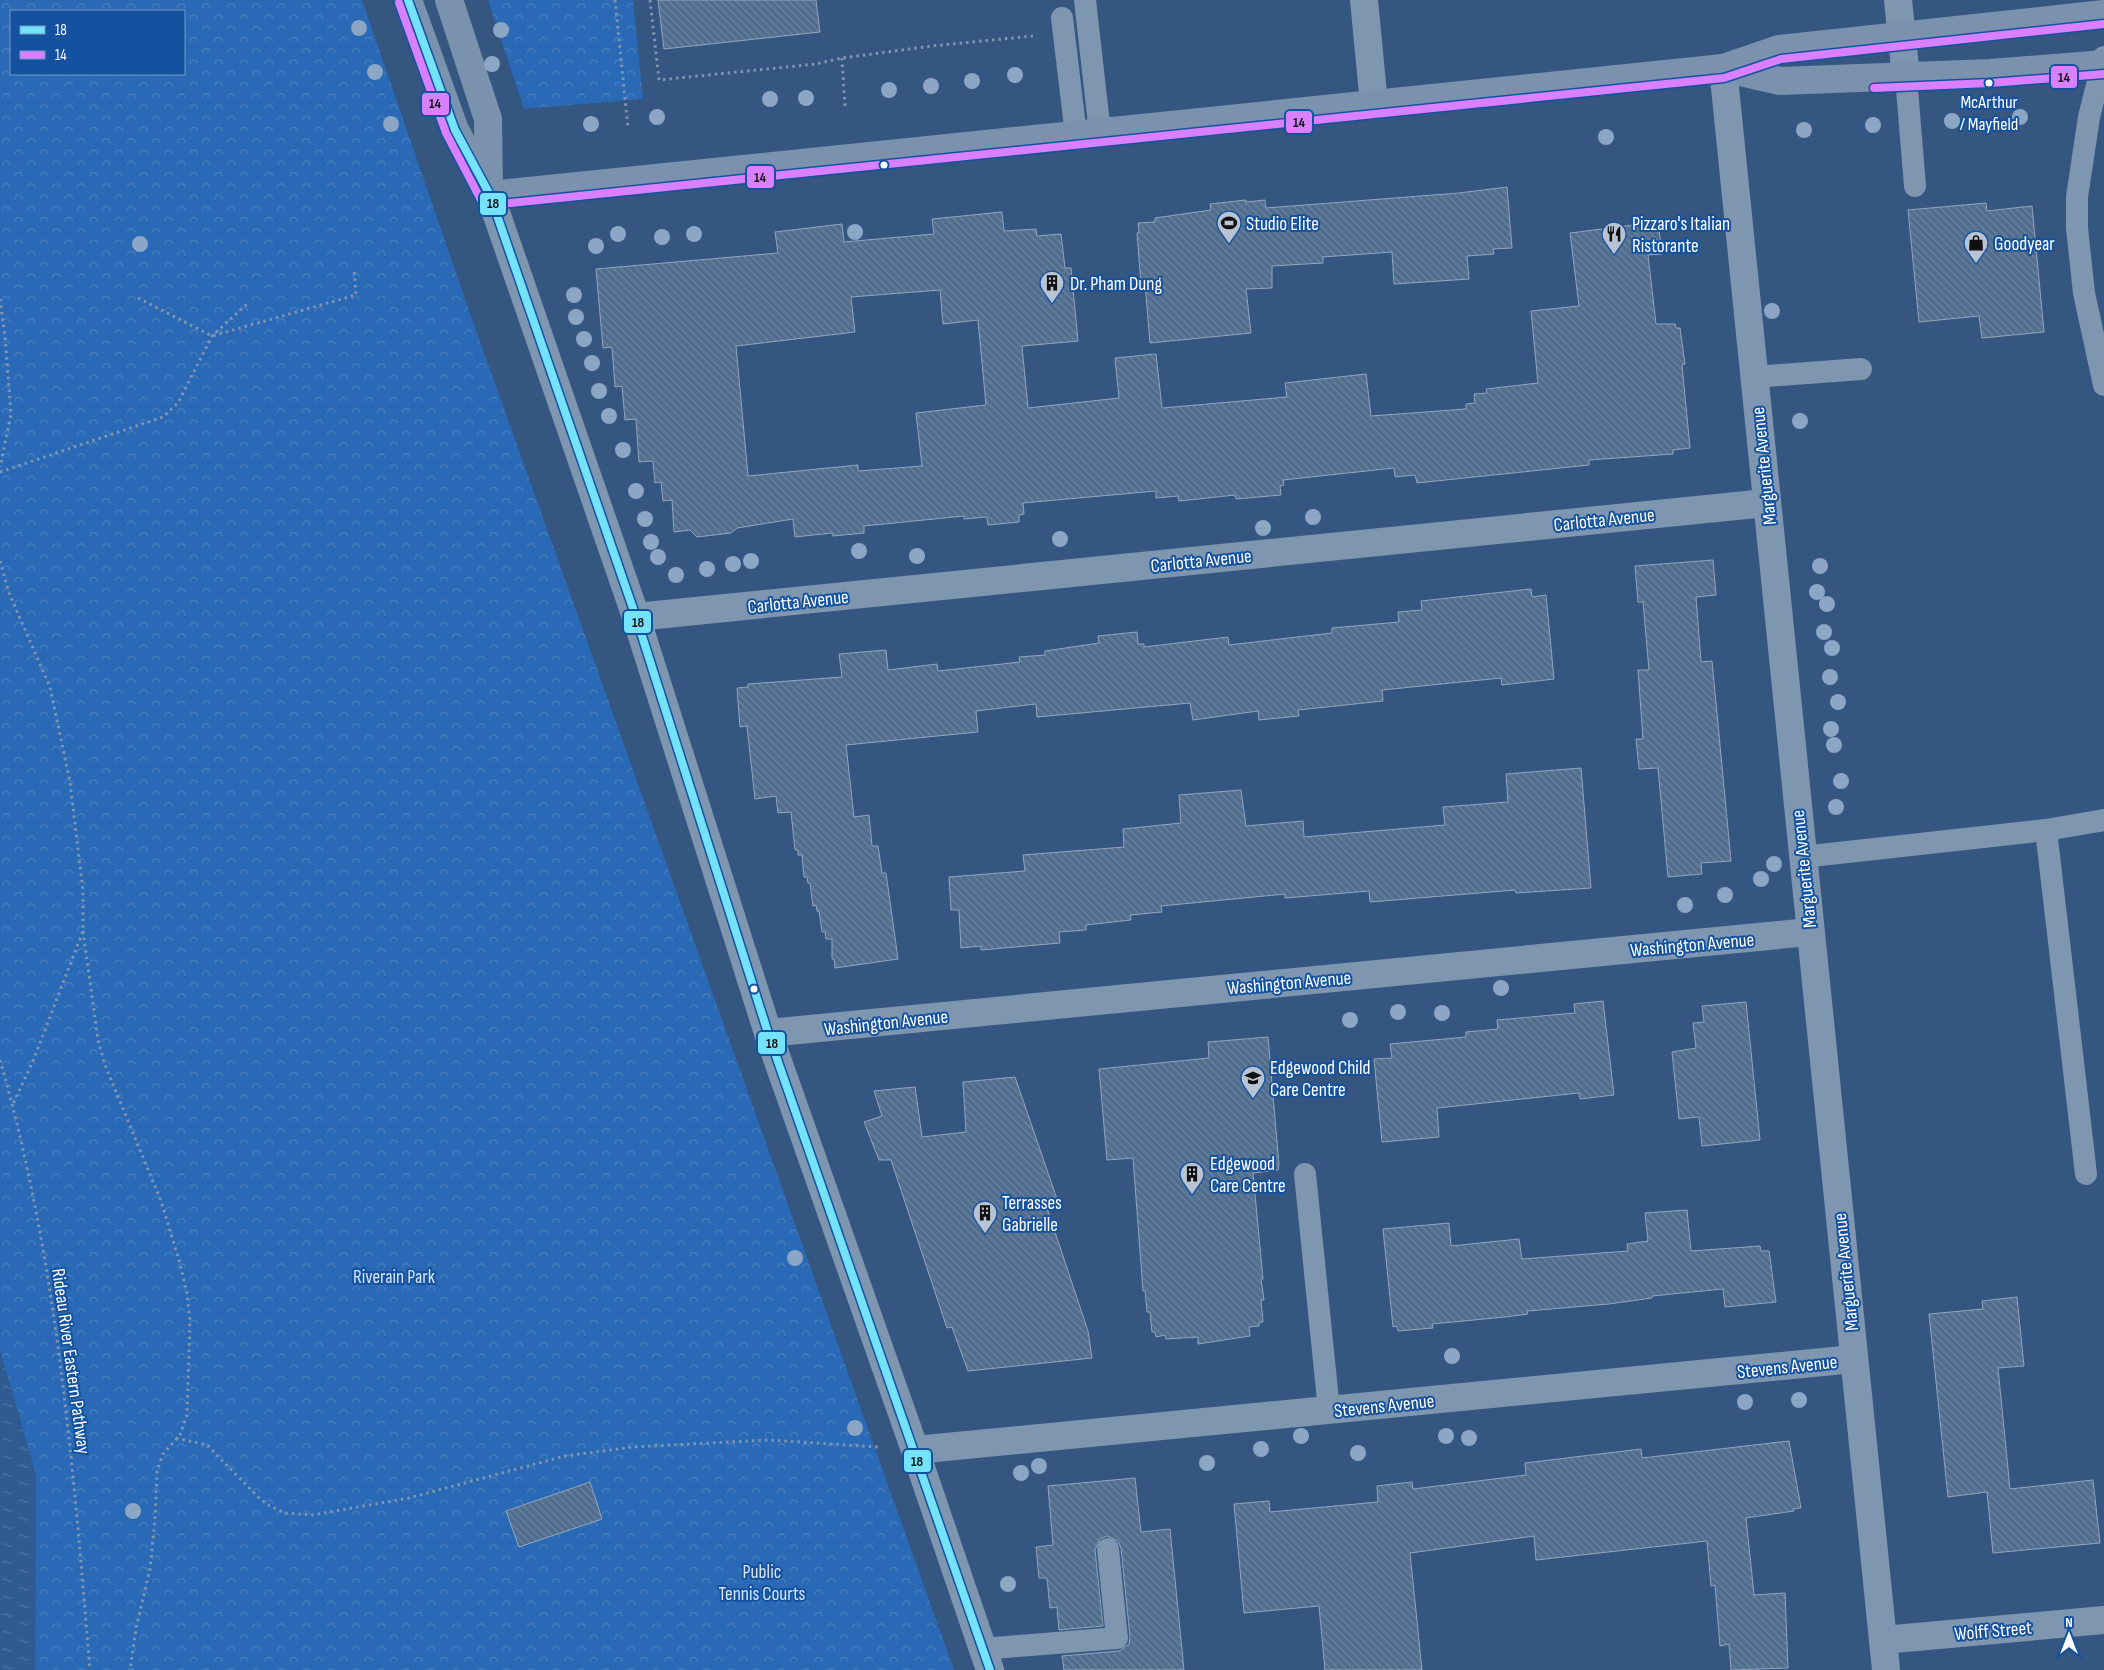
<svg xmlns="http://www.w3.org/2000/svg" width="2104" height="1670" font-family="'Sofia Sans Condensed',sans-serif">
<defs>
<pattern id="park-crowns" width="20" height="18" patternUnits="userSpaceOnUse" patternTransform="scale(1.25)"><rect width="20" height="18" fill="#2969b5"/><path d="M2 6a3 3 0 1 1 6 0M12 15a3 3 0 1 1 6 0" fill="none" stroke="#4980c0"/></pattern>
<pattern id="water-ripples" width="26" height="14" patternUnits="userSpaceOnUse" patternTransform="scale(1.25)"><rect width="26" height="14" fill="#2f5b92"/><path d="M2 4q2-2 4 0t4 0M15 11q2-2 4 0t4 0" fill="none" stroke="#4e74a2"/></pattern>
<pattern id="building-back-hatch" width="6" height="6" patternUnits="userSpaceOnUse" patternTransform="scale(1.25)"><rect width="6" height="6" fill="#516d8e"/><path d="M-1 5l2 2M0 0l6 6M5-1l2 2" fill="none" stroke="#6b839f"/></pattern>
</defs>
<rect width="100%" height="100%" fill="#345680"/>
<!-- park -->
<g fill="url(#park-crowns)" fill-rule="evenodd">
<path d="M0,0h362l103,299 489,1371h-919l1,-195 -36,-125zM11,11h173v63h-173z"/>
<polygon points="488,0 633,0 643,99 524,109"/>
</g>
<!-- water -->
<polygon fill="url(#water-ripples)" points="0,1350 36,1475 35,1670 0,1670"/>
<!-- building -->
<g fill="url(#building-back-hatch)" stroke="#93a6be" fill-rule="evenodd">
<polygon points="658,0 816,0 820,32 664,49"/>
<polygon points="1507,187 1512,248 1493,249 1494,254 1467,256 1469,279 1394,284 1392,252 1323,257 1323,263 1272,266 1272,288 1246,289 1251,333 1150,343 1145,283 1141,284 1137,233 1139,233 1138,223 1155,222 1155,218 1211,210 1210,204 1246,200 1246,202 1265,200 1266,208 1459,193"/>
<polygon points="1986,203 1987,211 2032,206 2044,332 1982,338 1979,316 1919,322 1908,210"/>
<path d="M1002,212l2,19 32,-2 1,7 24,-2 4,34h6l7,73 -56,5 6,62 91,-10 -4,-40 41,-4 6,54 125,-11 -2,-14 81,-9 5,42 95,-7v-5l9,-1 -1,-9 13,-1 -1,-4 52,-6 -7,-72 48,-5 -9,-73 88,-11 4,32 -14,1 8,69h19l1,4h4l5,36 -3,1 8,83 -17,2v4l-84,6v5l-172,18 -2,-8 -20,2 -1,-9 -111,12 1,5 -4,1 1,9 -45,4 -1,-4 -56,6 -1,-5 -22,2v-7l-133,12 1,11 -5,1v7l-31,3 -1,-8 -23,2v-3l-100,10v7l-31,3 -1,-3 -37,4 -2,-18 -56,9 -6,5 -34,4 -7,-7 -16,2 -2,-32 -9,1 -2,-19 -6,1 -2,-22 -14,1 -3,-43 -11,1 -3,-34 -7,1 -3,-40 -9,1 -7,-79 182,-16 -3,-21 67,-8 2,18 90,-8 -2,-15zM940,290l3,34 35,-4 8,85 -70,8 6,53 -64,5v-6l-110,11 -12,-130 119,-14 -4,-35z"/>
<polygon points="1713,560 1716,595 1696,597 1701,662 1712,661 1731,861 1701,863 1702,874 1668,877 1658,768 1639,769 1636,739 1643,739 1638,670 1649,670 1643,602 1638,602 1635,566"/>
<polygon points="1531,589 1532,597 1546,595 1554,679 1502,685 1501,678 1382,690 1383,701 1298,710 1299,716 1259,720 1258,711 1193,720 1190,703 1037,717 1036,704 976,711 978,732 846,745 854,817 869,815 872,846 878,846 882,873 886,873 898,959 835,968 834,959 832,959 832,939 826,939 825,932 822,932 819,911 817,911 816,905 813,906 810,883 808,883 807,877 804,877 802,855 798,855 798,850 795,850 791,812 778,813 776,796 755,799 747,726 740,727 737,688 748,687 748,684 842,677 839,654 886,650 888,670 937,664 938,671 1020,662 1019,657 1045,655 1045,651 1099,643 1098,636 1137,632 1138,644 1144,644 1144,647 1228,637 1229,645 1332,633 1332,628 1399,622 1398,612 1422,610 1421,601"/>
<polygon points="1581,768 1591,888 1516,893 1515,890 1370,902 1369,891 1285,898 1285,894 1161,906 1162,912 1130,915 1131,920 1086,925 1086,930 1059,932 1060,943 981,950 981,946 961,948 959,910 951,910 949,877 1025,871 1023,855 1124,847 1123,829 1181,823 1179,795 1241,790 1246,826 1303,821 1304,837 1445,825 1443,807 1508,802 1506,774"/>
<polygon points="1603,1001 1614,1095 1580,1099 1579,1093 1437,1108 1439,1137 1382,1142 1374,1059 1392,1058 1390,1044 1466,1037 1466,1032 1498,1029 1497,1020 1575,1013 1574,1004"/>
<polygon points="1746,1002 1760,1140 1702,1146 1699,1117 1679,1119 1672,1052 1696,1048 1693,1023 1704,1022 1702,1006"/>
<polygon points="1268,1037 1279,1165 1278,1170 1253,1173 1263,1279 1261,1279 1264,1300 1261,1300 1263,1322 1259,1322 1259,1326 1249,1327 1250,1336 1198,1344 1198,1337 1166,1339 1165,1335 1156,1337 1155,1332 1152,1332 1150,1312 1147,1312 1145,1291 1143,1291 1133,1158 1107,1160 1099,1069 1209,1058 1208,1042"/>
<polygon points="1015,1077 1057,1199 1045,1202 1088,1331 1092,1358 968,1371 952,1327 947,1328 891,1160 879,1160 864,1122 882,1116 874,1091 915,1087 922,1137 966,1132 963,1082"/>
<polygon points="1687,1210 1691,1251 1760,1246 1761,1251 1769,1251 1776,1302 1725,1307 1723,1289 1652,1296 1652,1298 1609,1304 1527,1311 1528,1314 1505,1317 1432,1324 1433,1328 1398,1331 1397,1326 1393,1327 1383,1229 1449,1223 1451,1246 1519,1239 1522,1259 1628,1251 1627,1244 1648,1241 1645,1213"/>
<polygon points="2017,1297 2024,1366 1998,1368 2010,1489 2093,1480 2100,1543 1993,1553 1987,1492 1948,1497 1929,1314 1983,1309 1982,1301"/>
<polygon points="1789,1441 1801,1508 1793,1509 1794,1511 1746,1518 1754,1595 1785,1593 1788,1668 1731,1670 1729,1644 1720,1646 1715,1585 1711,1586 1707,1541 1536,1560 1534,1536 1410,1553 1422,1670 1325,1670 1319,1606 1244,1613 1234,1504 1269,1501 1270,1512 1378,1502 1377,1486 1412,1482 1413,1489 1526,1475 1525,1463 1641,1449 1642,1458"/>
<polygon points="1135,1478 1141,1532 1170,1529 1184,1670 1064,1670 1062,1656 1119,1651 1129,1644 1130,1637 1121,1548 1118,1541 1107,1536 1100,1539 1095,1550 1103,1626 1059,1630 1057,1607 1050,1608 1047,1578 1039,1578 1036,1547 1053,1545 1048,1486"/>
<polygon points="590,1482 602,1519 519,1547 506,1511"/>
</g>
<g fill="none" stroke-linecap="round" stroke-linejoin="round">
<!-- path -->
<g stroke="#7f96b0" stroke-width="3" stroke-dasharray="2.5 4" stroke-linecap="butt">
<polyline points="615,0 628,128"/>
<polyline points="650,0 659,80 816,64 842,58 932,46 1033,36"/>
<polyline points="842,58 845,107"/>
<polyline points="138,298 212,336 356,295 354,268"/>
<polyline points="0,299 5,337 11,414 0,467"/>
<polyline points="0,472 163,417 178,403 212,336 247,304"/>
<polyline points="0,561 9,593 50,687 70,782 83,891 83,931 33,1061 13,1104"/>
<polyline points="83,931 98,1040 105,1065 161,1201 179,1260 187,1293 190,1320 187,1415 180,1435 163,1454 157,1471 155,1520 150,1569 136,1628 130,1670"/>
<path d="M0,1060c57,198 73,405 90,610"/>
<polyline points="176,1438 207,1445 258,1497 268,1505 285,1513 313,1515 409,1498 565,1456 633,1447 768,1440 878,1447"/>
</g>
<!-- service -->
<g stroke="#7f96b0" stroke-width="22">
<polyline points="1085,0 1100,133"/>
<polyline points="1062,18 1076,135"/>
<polyline points="2104,57 2089,117 2077,197 2077,228 2084,293 2104,385"/>
<polyline points="1906,77 1915,186"/>
<polyline points="1754,377 1861,369"/>
<polyline points="2046,830 2086,1174"/>
<polyline points="1802,857 2046,830 2104,820"/>
<polyline points="1305,1174 1329,1410"/>
<polyline points="982,1649 1117,1638 1108,1549"/>
</g>
<!-- minor -->
<g stroke="#7f96b0" stroke-width="28">
<polyline points="1364,0 1374,104"/>
<polyline points="1898,0 1906,77"/>
<polyline points="1723,68 1886,1670"/>
<polyline points="636,617 1766,503"/>
<polyline points="768,1033 1809,932"/>
<polyline points="915,1450 1854,1359"/>
<polyline points="1883,1640 2104,1620"/>
</g>
<!-- tertiary -->
<polyline stroke="#7f96b0" stroke-width="28" points="490,195 636,617 768,1033 915,1450 990,1670"/>
<!-- secondary -->
<g stroke="#7a92ad" stroke-width="28">
<polyline points="408,0 455,130 490,195"/>
<polyline points="449,0 488,119 489,188"/>
<polyline points="1723,68 1780,81 1990,73 2104,64"/>
<polyline points="490,195 1723,68 1779,49 2104,14"/>
</g>
<defs>
<polyline id="bus-1" points="408,0 455,130 490,195 636,617 768,1033 990,1670"/>
<g id="bus-2">
<polyline points="399,3 446,133 481,200"/>
<polyline points="1874,88 1990,83 2104,74"/>
<polyline points="491,205 1724,78 1781,59 2104,24"/>
</g>
</defs>
<!-- bus-1 casing -->
<use href="#bus-1" stroke="#14529f" stroke-width="11"/>
<!-- bus-2 casing -->
<use href="#bus-2" stroke="#14529f" stroke-width="11"/>
<!-- bus-1 -->
<use href="#bus-1" stroke="#73e2fa" stroke-width="8"/>
<!-- bus-2 -->
<use href="#bus-2" stroke="#d880ff" stroke-width="8"/>
</g>
<!-- trees -->
<g fill="#8ca6c5">
<circle cx="359" cy="28" r="8"/>
<circle cx="501" cy="30" r="8"/>
<circle cx="492" cy="64" r="8"/>
<circle cx="375" cy="72" r="8"/>
<circle cx="1015" cy="75" r="8"/>
<circle cx="972" cy="81" r="8"/>
<circle cx="931" cy="86" r="8"/>
<circle cx="889" cy="90" r="8"/>
<circle cx="806" cy="98" r="8"/>
<circle cx="770" cy="99" r="8"/>
<circle cx="657" cy="117" r="8"/>
<circle cx="2020" cy="117" r="8"/>
<circle cx="1952" cy="121" r="8"/>
<circle cx="391" cy="124" r="8"/>
<circle cx="591" cy="124" r="8"/>
<circle cx="1873" cy="125" r="8"/>
<circle cx="1804" cy="130" r="8"/>
<circle cx="1606" cy="137" r="8"/>
<circle cx="855" cy="232" r="8"/>
<circle cx="618" cy="234" r="8"/>
<circle cx="694" cy="234" r="8"/>
<circle cx="662" cy="237" r="8"/>
<circle cx="140" cy="244" r="8"/>
<circle cx="596" cy="246" r="8"/>
<circle cx="574" cy="295" r="8"/>
<circle cx="1772" cy="311" r="8"/>
<circle cx="576" cy="317" r="8"/>
<circle cx="584" cy="339" r="8"/>
<circle cx="592" cy="363" r="8"/>
<circle cx="599" cy="391" r="8"/>
<circle cx="609" cy="416" r="8"/>
<circle cx="1800" cy="421" r="8"/>
<circle cx="623" cy="450" r="8"/>
<circle cx="636" cy="491" r="8"/>
<circle cx="1313" cy="517" r="8"/>
<circle cx="645" cy="519" r="8"/>
<circle cx="1263" cy="528" r="8"/>
<circle cx="1060" cy="539" r="8"/>
<circle cx="651" cy="542" r="8"/>
<circle cx="859" cy="551" r="8"/>
<circle cx="917" cy="556" r="8"/>
<circle cx="658" cy="557" r="8"/>
<circle cx="751" cy="561" r="8"/>
<circle cx="733" cy="564" r="8"/>
<circle cx="1820" cy="566" r="8"/>
<circle cx="707" cy="569" r="8"/>
<circle cx="676" cy="575" r="8"/>
<circle cx="1817" cy="592" r="8"/>
<circle cx="1827" cy="604" r="8"/>
<circle cx="1824" cy="632" r="8"/>
<circle cx="1832" cy="648" r="8"/>
<circle cx="1830" cy="677" r="8"/>
<circle cx="1838" cy="702" r="8"/>
<circle cx="1831" cy="729" r="8"/>
<circle cx="1834" cy="745" r="8"/>
<circle cx="1841" cy="781" r="8"/>
<circle cx="1836" cy="807" r="8"/>
<circle cx="1774" cy="864" r="8"/>
<circle cx="1761" cy="879" r="8"/>
<circle cx="1725" cy="895" r="8"/>
<circle cx="1685" cy="905" r="8"/>
<circle cx="1501" cy="988" r="8"/>
<circle cx="1398" cy="1012" r="8"/>
<circle cx="1442" cy="1013" r="8"/>
<circle cx="1350" cy="1020" r="8"/>
<circle cx="795" cy="1258" r="8"/>
<circle cx="1452" cy="1356" r="8"/>
<circle cx="1799" cy="1400" r="8"/>
<circle cx="1745" cy="1402" r="8"/>
<circle cx="855" cy="1428" r="8"/>
<circle cx="1301" cy="1436" r="8"/>
<circle cx="1446" cy="1436" r="8"/>
<circle cx="1469" cy="1438" r="8"/>
<circle cx="1261" cy="1449" r="8"/>
<circle cx="1358" cy="1453" r="8"/>
<circle cx="1207" cy="1463" r="8"/>
<circle cx="1039" cy="1466" r="8"/>
<circle cx="1021" cy="1473" r="8"/>
<circle cx="133" cy="1511" r="8"/>
<circle cx="1008" cy="1584" r="8"/>
</g>
<!-- icons -->
<defs>
<symbol id="stadium-pin" viewBox="-11 -11 22 30"><path d="M0 17L-7.5 6A9.5 9.5 0 1 1 7.5 6Z" fill="#b8c4d3" stroke="#14529f"/><path d="M0-5a6.5 5 0 1 0 0 10a6.5 5 0 1 0 0-10ZM-3.5-1.8h7v3.6h-7Z" fill="#111"/></symbol>
<symbol id="restaurant-pin" viewBox="-11 -11 22 30"><path d="M0 17L-7.5 6A9.5 9.5 0 1 1 7.5 6Z" fill="#b8c4d3" stroke="#14529f"/><path d="M-5-6h1v4h1v-4h1v4h1v-4h1v5L-1.5 .5V6h-2V.5L-5-1ZM5-6V6H3V1.5H1.5Q1.5-4 5-6Z" fill="#111"/></symbol>
<symbol id="shop-pin" viewBox="-11 -11 22 30"><path d="M0 17L-7.5 6A9.5 9.5 0 1 1 7.5 6Z" fill="#b8c4d3" stroke="#14529f"/><path d="M-5-2.5h2.3a2.7 3.5 0 0 1 5.4 0H5L5.5 6h-11ZM-1.5-2.5h3a1.5 2.3 0 0 0-3 0Z" fill="#111"/></symbol>
<symbol id="building-pin" viewBox="-11 -11 22 30"><path d="M0 17L-7.5 6A9.5 9.5 0 1 1 7.5 6Z" fill="#b8c4d3" stroke="#14529f"/><path d="M-4-6H4V6H1V3H-1V6H-4ZM-2.5-4.3h1.7v1.8h-1.7ZM.8-4.3h1.7v1.8H.8ZM-2.5-1h1.7V.8h-1.7ZM.8-1h1.7V.8H.8Z" fill="#111"/></symbol>
<symbol id="school-pin" viewBox="-11 -11 22 30"><path d="M0 17L-7.5 6A9.5 9.5 0 1 1 7.5 6Z" fill="#b8c4d3" stroke="#14529f"/><path d="M0-5L7-2L0 1L-7-2ZM-4 1L0 2.5L4 1V4Q0 6-4 4Z" fill="#111"/></symbol>
</defs>
<g fill-rule="evenodd">
<use href="#stadium-pin" x="1215" y="209" width="28" height="38"/>
<use href="#restaurant-pin" x="1600" y="220" width="28" height="38"/>
<use href="#shop-pin" x="1962" y="229" width="28" height="38"/>
<use href="#building-pin" x="1038" y="269" width="28" height="38"/>
<use href="#school-pin" x="1239" y="1064" width="28" height="38"/>
<use href="#building-pin" x="1178" y="1160" width="28" height="38"/>
<use href="#building-pin" x="971" y="1199" width="28" height="38"/>
</g>
<!-- markers -->
<g fill="#fff" stroke="#14529f" stroke-width="2">
<circle cx="1989" cy="83" r="4.5"/>
<circle cx="884" cy="165" r="4.5"/>
<circle cx="754" cy="989" r="4.5"/>
</g>
<g text-anchor="middle" stroke-width="4" stroke-linejoin="round" paint-order="stroke">
<!-- bus labels -->
<g font-size="18" fill="#fff" stroke="#14529f">
<text x="1989" y="108">McArthur<tspan x="1989" dy="22">/ Mayfield</tspan></text>
</g>
<!-- poi labels -->
<g font-size="19" fill="#fff" stroke="#14529f" text-anchor="start">
<text x="1246" y="230">Studio Elite</text>
<text x="1632" y="230">Pizzaro's Italian<tspan x="1632" dy="22">Ristorante</tspan></text>
<text x="1994" y="250">Goodyear</text>
<text x="1070" y="290">Dr. Pham Dung</text>
<text x="1270" y="1074">Edgewood Child<tspan x="1270" dy="22">Care Centre</tspan></text>
<text x="1210" y="1170">Edgewood<tspan x="1210" dy="22">Care Centre</tspan></text>
<text x="1002" y="1209">Terrasses<tspan x="1002" dy="22">Gabrielle</tspan></text>
</g>
<!-- street labels -->
<g font-size="19" fill="#fff" stroke="#14529f">
<text transform="translate(1763 466) rotate(-96)" y="7">Marguerite Avenue</text>
<text transform="translate(1604 519) rotate(-6)" y="7">Carlotta Avenue</text>
<text transform="translate(1201 560) rotate(-6)" y="7">Carlotta Avenue</text>
<text transform="translate(798 601) rotate(-6)" y="7">Carlotta Avenue</text>
<text transform="translate(1803 869) rotate(-96)" y="7">Marguerite Avenue</text>
<text transform="translate(1692 944) rotate(-5)" y="7">Washington Avenue</text>
<text transform="translate(1289 982) rotate(-5)" y="7">Washington Avenue</text>
<text transform="translate(886 1022) rotate(-6)" y="7">Washington Avenue</text>
<text transform="translate(1845 1272) rotate(-96)" y="7">Marguerite Avenue</text>
<text transform="translate(72 1361) rotate(82)" y="7">Rideau River Eastern Pathway</text>
<text transform="translate(1787 1366) rotate(-6)" y="7">Stevens Avenue</text>
<text transform="translate(1384 1405) rotate(-6)" y="7">Stevens Avenue</text>
<text transform="translate(1993 1630) rotate(-5)" y="7">Wolff Street</text>
</g>
<!-- park labels -->
<g font-size="19" fill="#d4e7fd" stroke="#14529f">
<text x="394" y="1283">Riverain Park</text>
<text x="762" y="1578">Public<tspan x="762" dy="22">Tennis Courts</tspan></text>
</g>
</g>
<g stroke="#14529f" stroke-width="2">
<rect x="2050" y="65" width="28" height="24" rx="5" fill="#d880ff"/>
<rect x="421" y="92" width="29" height="24" rx="5" fill="#d880ff"/>
<rect x="1285" y="110" width="28" height="24" rx="5" fill="#d880ff"/>
<rect x="746" y="165" width="29" height="24" rx="5" fill="#d880ff"/>
<rect x="479" y="192" width="28" height="24" rx="5" fill="#73e2fa"/>
<rect x="623" y="610" width="29" height="24" rx="5" fill="#73e2fa"/>
<rect x="757" y="1031" width="29" height="24" rx="5" fill="#73e2fa"/>
<rect x="903" y="1449" width="29" height="24" rx="5" fill="#73e2fa"/>
</g>
<g font-size="14" text-anchor="middle" font-weight="bold" fill="#111">
<text x="2064" y="82">14</text>
<text x="435" y="108">14</text>
<text x="1299" y="127">14</text>
<text x="760" y="182">14</text>
<text x="493" y="208">18</text>
<text x="638" y="627">18</text>
<text x="772" y="1048">18</text>
<text x="917" y="1466">18</text>
</g>
<!-- legend -->
<rect x="10" y="10" width="175" height="65" fill="#14529f" stroke="#7297c5"/>
<rect x="20" y="26" width="25" height="8" fill="#73e2fa" stroke="#7297c5"/>
<text x="55" y="35" font-size="15" fill="#ffffff">18</text>
<rect x="20" y="51" width="25" height="8" fill="#d880ff" stroke="#7297c5"/>
<text x="55" y="60" font-size="15" fill="#ffffff">14</text>
<!-- north arrow -->
<g transform="translate(2069 1635)" stroke="#14529f" stroke-width="4" paint-order="stroke">
<path d="M0-4L9 19L0 12L-9 19Z" fill="#ffffff"/>
<text y="-8" font-size="14" font-weight="bold" text-anchor="middle" fill="#ffffff">N</text>
</g>
</svg>
